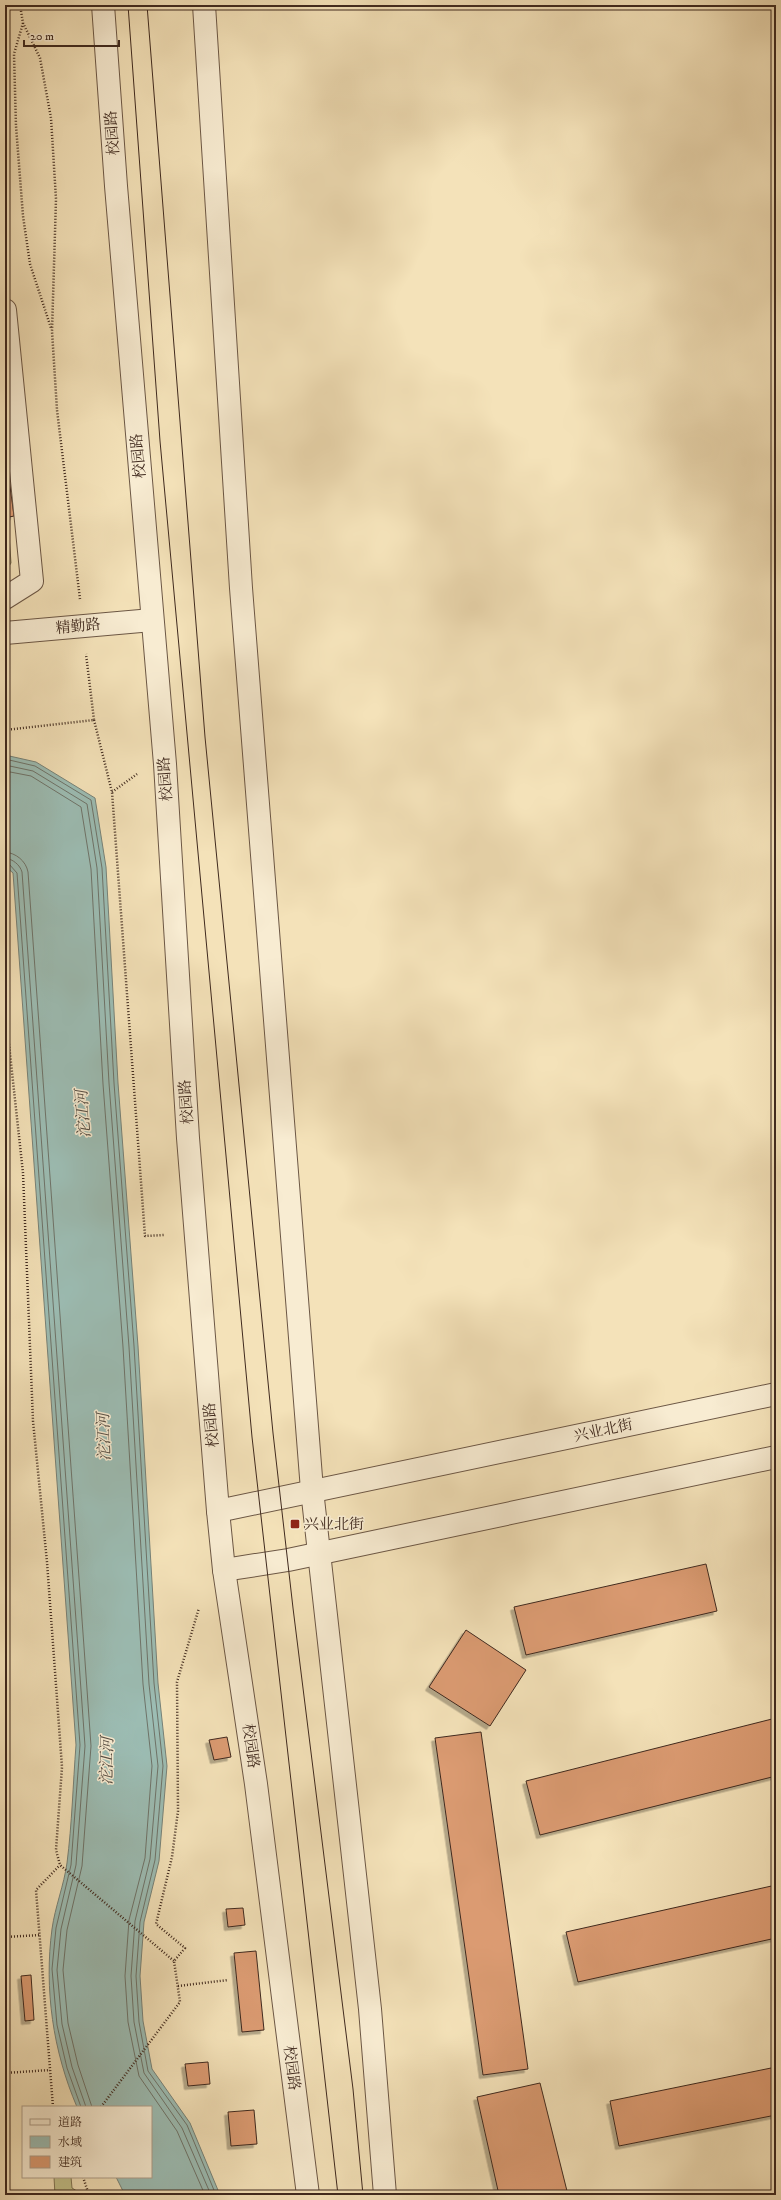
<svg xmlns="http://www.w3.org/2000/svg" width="781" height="2200" font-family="'IM FELL DW Pica','Noto Serif SC',serif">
<defs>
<filter id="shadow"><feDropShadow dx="-3.5" dy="3.5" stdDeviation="0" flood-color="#0004"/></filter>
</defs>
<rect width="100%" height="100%" fill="#f4e2b9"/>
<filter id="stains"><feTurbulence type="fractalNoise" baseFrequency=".005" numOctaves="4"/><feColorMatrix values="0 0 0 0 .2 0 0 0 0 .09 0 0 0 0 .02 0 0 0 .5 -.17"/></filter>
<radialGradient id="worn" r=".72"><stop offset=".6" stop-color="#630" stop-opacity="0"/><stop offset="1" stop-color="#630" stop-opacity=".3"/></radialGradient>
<!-- green -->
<g fill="#c3c18a" stroke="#817554">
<polygon points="5,521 8,521 11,563 5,572"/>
<polygon points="54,2177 71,2177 72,2188 83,2195 55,2195"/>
</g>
<!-- water -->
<path fill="#9cbdb4" stroke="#778278" d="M5,755l31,7 59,36 11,69 12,216 20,263 20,337 9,83 -8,95 -15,61 -4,54 3,45 9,48 38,54 30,72h-95l-9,-18h35v-70h-74c-24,-56 -33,-118 -25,-178 3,-22 12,-44 15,-66 5,-39 6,-79 9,-118l-63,-872 -8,-7z"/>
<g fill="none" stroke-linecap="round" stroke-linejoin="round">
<!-- shore -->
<g stroke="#6e7369" stroke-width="1">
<polyline points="5,759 35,766 91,800 102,868 114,1083 134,1346 154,1683 163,1766 155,1860 140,1922 136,1976 139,2022 148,2071 187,2125 216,2195"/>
<polyline points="5,765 33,771 87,804 97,868 109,1083 129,1347 149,1684 158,1766 150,1859 135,1921 131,1976 134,2022 144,2073 182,2128 211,2195"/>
<polyline points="5,771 31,776 81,807 91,869 103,1084 123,1347 143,1684 152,1766 145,1858 129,1920 125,1976 128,2022 139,2076 177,2131 205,2195"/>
<path d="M5,852c11,1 21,9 23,20l56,775 7,99 -9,120 -15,64 -4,40 5,53 10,42 14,42"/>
<path d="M5,858c8,1 15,7 17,14l56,776 7,98 -9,119 -15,64 -4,41 5,54 10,43 14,40"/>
<polyline points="5,863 9,864 17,873 80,1745 71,1865 56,1928 52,1969 57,2025 67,2068 81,2107"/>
</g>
</g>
<!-- building -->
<g fill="#db9b72" stroke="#3f291e" filter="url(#shadow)">
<polygon points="5,449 14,516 5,518"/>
<polygon points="706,1564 717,1611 526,1655 514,1607"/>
<polygon points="466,1630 526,1670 490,1726 429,1687"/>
<polygon points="776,1718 776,1776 540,1835 526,1781"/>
<polygon points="481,1732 528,2069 483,2075 435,1738"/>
<polygon points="227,1737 231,1757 214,1760 209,1740"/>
<polygon points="776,1885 776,1938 578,1982 566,1932"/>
<polygon points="243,1908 245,1925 228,1927 226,1909"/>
<polygon points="256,1951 264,2030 242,2032 234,1953"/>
<polygon points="31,1975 34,2020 25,2021 21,1976"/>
<polygon points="208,2062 210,2084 188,2086 185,2064"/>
<polygon points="776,2067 776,2115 619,2146 610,2101"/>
<polygon points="540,2083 568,2195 499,2195 477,2097"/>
<polygon points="254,2110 257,2144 231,2146 228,2112"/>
</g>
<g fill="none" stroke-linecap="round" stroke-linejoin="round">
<defs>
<g id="minor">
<polyline points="5,310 32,581 5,598"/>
<polyline points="5,633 152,620"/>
</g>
<g id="tertiary">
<polyline points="103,5 116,186 165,764 188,1138 218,1511 224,1570 256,1784 308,2195"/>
<polyline points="204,5 241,588 312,1490 370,2009 385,2195"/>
<polyline points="218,1511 776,1394"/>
<polyline points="224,1570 288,1560 776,1457"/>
</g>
</defs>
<!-- minor casing -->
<use href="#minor" stroke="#6c5745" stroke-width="24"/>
<!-- tertiary casing -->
<use href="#tertiary" stroke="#6c5745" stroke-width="24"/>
<!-- path -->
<g stroke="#3f291e" stroke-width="2.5" stroke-dasharray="1 2" stroke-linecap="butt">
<polyline points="20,5 23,23 40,58 51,118 56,199 52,331 57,410 80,599"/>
<polyline points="23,23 14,54 16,126 23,216 30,264 51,328"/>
<polyline points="94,720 112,792 145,1236 164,1235"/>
<polyline points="5,730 94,720 86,654"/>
<polyline points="112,792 137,774"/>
<polyline points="5,1008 23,1173 33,1421 47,1562 62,1767 56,1850 60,1865 174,1961"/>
<polyline points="5,1937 40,1935"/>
<polyline points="178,1986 228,1980"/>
<polyline points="5,2073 50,2070"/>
<polyline points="53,2107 36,1890 60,1865"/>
<polyline points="101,2107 180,2002 174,1961 185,1948 156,1924 172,1857 178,1811 177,1682 199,1608"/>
<polyline points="83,2177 89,2195"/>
</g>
<!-- minor -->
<use href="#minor" stroke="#f8ecd2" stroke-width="22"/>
<!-- tertiary -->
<use href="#tertiary" stroke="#f8ecd2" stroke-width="22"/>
<!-- tram -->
<g stroke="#3f291e" stroke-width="1">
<polyline points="128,5 160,441 252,1437 338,2195"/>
<polyline points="147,5 205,737 273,1433 293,1608 353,2089 363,2195"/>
</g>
</g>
<!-- markers -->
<rect fill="#8f2418" stroke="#f8ecd2" stroke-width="1.5" x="290" y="1519" width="10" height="10" rx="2"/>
<g text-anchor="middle" stroke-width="3" stroke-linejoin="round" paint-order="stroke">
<!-- street labels -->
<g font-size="15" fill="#3f291e" stroke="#f8ecd2">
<text transform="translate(112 133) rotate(-94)" y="5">校园路</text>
<text transform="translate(138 456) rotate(-95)" y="5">校园路</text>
<text transform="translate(78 626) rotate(-6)" y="5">精勤路</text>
<text transform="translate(165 779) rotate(-94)" y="5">校园路</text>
<text transform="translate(186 1102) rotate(-94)" y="5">校园路</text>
<text transform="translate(211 1425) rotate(-95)" y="5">校园路</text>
<text transform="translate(603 1430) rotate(-12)" y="5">兴业北街</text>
<text transform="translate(251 1746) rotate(82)" y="5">校园路</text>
<text transform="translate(292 2068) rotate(83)" y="5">校园路</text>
</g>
<!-- poi labels -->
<g font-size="15" fill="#3f291e" stroke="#f8ecd2" text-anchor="start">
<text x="304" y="1529">兴业北街</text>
</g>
<!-- water labels -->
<g font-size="16" font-style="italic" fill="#564e44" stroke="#f8ecd2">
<text transform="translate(82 1114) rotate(-94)" y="6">沱江河</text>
<text transform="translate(103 1437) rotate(-92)" y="6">沱江河</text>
<text transform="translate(106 1761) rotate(-89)" y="6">沱江河</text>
</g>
</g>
<!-- margin -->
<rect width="781" height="2200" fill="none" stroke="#f4e2b9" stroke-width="20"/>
<rect x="6" y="6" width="769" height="2188" fill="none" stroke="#3f291e" stroke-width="2"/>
<rect x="10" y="10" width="761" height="2180" fill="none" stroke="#3f291e"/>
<!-- legend -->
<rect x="22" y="2106" width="130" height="72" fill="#f8ecd2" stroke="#ae9e8a"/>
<rect x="30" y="2119" width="20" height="6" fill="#f8ecd2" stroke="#ae9e8a"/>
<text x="58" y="2126" font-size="12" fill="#3f291e">道路</text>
<rect x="30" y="2136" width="20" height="12" fill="#9cbdb4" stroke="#ae9e8a"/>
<text x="58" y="2146" font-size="12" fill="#3f291e">水域</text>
<rect x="30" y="2156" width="20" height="12" fill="#db9b72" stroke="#ae9e8a"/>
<text x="58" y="2166" font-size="12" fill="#3f291e">建筑</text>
<!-- scale -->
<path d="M24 40v6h95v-6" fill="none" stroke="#3f291e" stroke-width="2"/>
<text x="30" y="40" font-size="12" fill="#3f291e" stroke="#f8ecd2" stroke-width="3" paint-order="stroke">20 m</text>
<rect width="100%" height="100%" filter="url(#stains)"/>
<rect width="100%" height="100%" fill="url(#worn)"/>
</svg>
